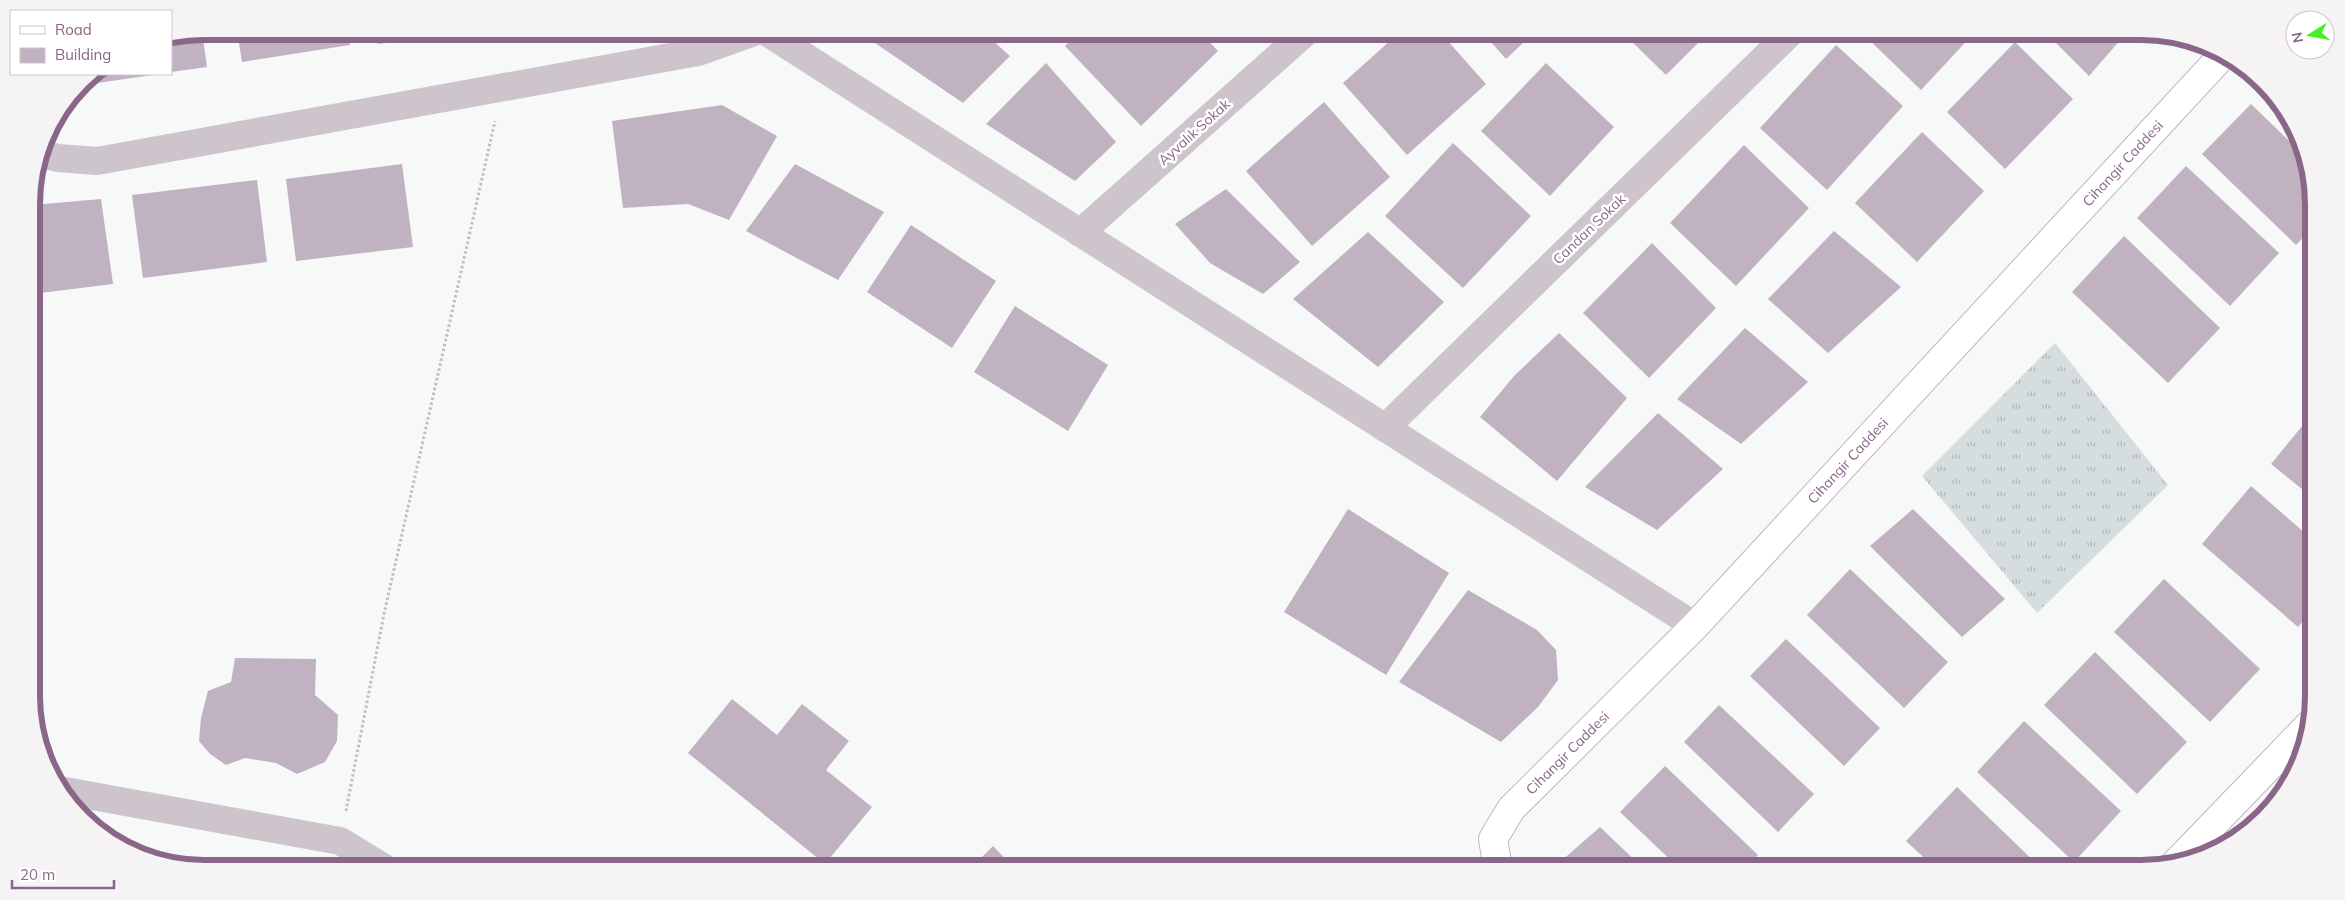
<svg xmlns="http://www.w3.org/2000/svg" width="2345" height="900" font-family="Mulish,sans-serif">
<defs>
<pattern id="grass-tufts" width="24" height="20" patternUnits="userSpaceOnUse" patternTransform="scale(1.25)"><rect width="24" height="20" fill="#d5ddde"/><path d="M3 7l-1-3M5 7V3M7 7l1-3M15 17l-1-3M17 17v-4M19 17l1-3" fill="none" stroke="#b3b7ba"/></pattern>
</defs>
<rect width="100%" height="100%" fill="#f6f9f8"/>
<!-- grass -->
<polygon fill="url(#grass-tufts)" points="2055,343 2168,485 2037,613 1922,476"/>
<!-- building -->
<g fill="#c0b2c0">
<polygon points="237,31 347,31 350,45 242,62"/>
<polygon points="377,31 461,31 462,32 378,44"/>
<polygon points="882,31 982,31 1010,56 963,103 872,41"/>
<polygon points="1080,31 1199,31 1218,51 1141,126 1065,46"/>
<polygon points="1401,31 1439,31 1486,84 1407,155 1343,83"/>
<polygon points="1481,31 1536,31 1506,59"/>
<polygon points="1621,31 1690,31 1700,41 1666,75"/>
<polygon points="1860,31 1976,31 1921,90"/>
<polygon points="2044,31 2128,31 2089,76"/>
<polygon points="202,32 207,67 171,72 171,38"/>
<polygon points="2015,42 2073,99 2005,169 1947,112"/>
<polygon points="1836,45 1903,106 1827,190 1760,128"/>
<polygon points="1046,63 1116,142 1075,181 986,124"/>
<polygon points="1546,63 1614,127 1550,196 1481,131"/>
<polygon points="95,74 153,74 153,75 97,83"/>
<polygon points="1324,102 1390,177 1312,246 1246,171"/>
<polygon points="2251,104 2306,157 2312,181 2312,228 2296,245 2202,154"/>
<polygon points="722,105 777,136 729,220 688,204 623,208 612,121"/>
<polygon points="1922,132 1984,191 1917,262 1855,203"/>
<polygon points="1453,143 1531,216 1463,288 1385,216"/>
<polygon points="1744,145 1809,208 1736,286 1670,223"/>
<polygon points="402,164 413,247 296,261 286,179"/>
<polygon points="795,164 884,212 838,280 746,231"/>
<polygon points="2186,166 2279,253 2230,306 2137,218"/>
<polygon points="257,180 267,262 143,278 132,195"/>
<polygon points="1226,189 1300,262 1263,294 1210,263 1175,224"/>
<polygon points="101,199 113,284 32,294 32,205"/>
<polygon points="911,225 996,281 952,348 867,292"/>
<polygon points="1834,231 1901,287 1828,353 1768,299"/>
<polygon points="1368,232 1444,302 1378,367 1293,299"/>
<polygon points="2124,236 2220,328 2168,383 2072,292"/>
<polygon points="1652,243 1716,308 1649,378 1583,313"/>
<polygon points="1015,306 1108,365 1068,431 974,372"/>
<polygon points="1745,328 1808,382 1741,444 1677,399"/>
<polygon points="1559,333 1627,398 1557,481 1480,417 1514,376"/>
<polygon points="1658,413 1723,469 1657,530 1585,487"/>
<polygon points="2311,415 2313,417 2313,498 2271,464"/>
<polygon points="2251,486 2313,540 2313,610 2298,627 2202,544"/>
<polygon points="1348,509 1449,573 1386,675 1284,612"/>
<polygon points="1913,509 2005,599 1962,637 1870,546"/>
<polygon points="1850,569 1948,662 1904,708 1807,615"/>
<polygon points="2164,579 2260,669 2210,722 2114,632"/>
<polygon points="1468,590 1537,630 1556,650 1558,680 1538,707 1501,742 1399,682"/>
<polygon points="1786,639 1880,728 1844,766 1750,676"/>
<polygon points="2095,652 2187,742 2137,794 2044,705"/>
<polygon points="235,658 316,659 315,695 338,715 337,741 325,762 297,774 276,763 245,758 226,765 210,754 199,741 201,718 208,691 231,682"/>
<polygon points="732,699 777,735 802,704 849,741 826,770 872,807 825,864 688,753"/>
<polygon points="1719,705 1814,794 1778,832 1684,742"/>
<polygon points="2024,721 2121,811 2074,862 1977,772"/>
<polygon points="1665,766 1758,855 1746,868 1679,868 1620,812"/>
<polygon points="1957,787 2041,868 1935,868 1906,841"/>
<polygon points="1600,827 1643,868 1565,869 1560,862"/>
<polygon points="993,846 1015,869 970,869"/>
</g>
<g fill="none" stroke-linecap="round" stroke-linejoin="round">
<defs>
<g id="secondary">
<polyline points="2175,864 2309,725"/>
<path id="s1" d="M1498,869l-5,-30 18,-30 184,-183 526,-569"/>
</g>
</defs>
<!-- secondary casing -->
<use href="#secondary" stroke="#c2b6c1" stroke-width="30"/>
<!-- path -->
<polyline stroke="#c3bcc2" stroke-width="3" stroke-dasharray="2.5 2.5" stroke-linecap="butt" points="346,811 384,614 495,121"/>
<!-- street -->
<g stroke="#cdc4cc" stroke-width="28">
<polyline points="765,31 1695,626"/>
<polyline points="42,154 58,158 97,161 698,52 757,31"/>
<polyline points="1080,233 1307,31"/>
<polyline points="1385,428 1792,31"/>
<polyline points="65,791 340,841 386,869"/>
</g>
<!-- secondary -->
<use href="#secondary" stroke="#fff" stroke-width="28"/>
</g>
<g text-anchor="middle" stroke-width="5" stroke-linejoin="round" paint-order="stroke">
<!-- street labels -->
<g font-size="14" fill="#8a6688" stroke="#fff">
<text transform="translate(1194 132) rotate(-42)" y="5">Ayvalık Sokak</text>
<text dy="5" stroke="none"><textPath href="#s1" startOffset="955">Cihangir Caddesi</textPath></text>
<text transform="translate(1589 229) rotate(-44)" y="5">Candan Sokak</text>
<text dy="5" stroke="none"><textPath href="#s1" startOffset="550">Cihangir Caddesi</textPath></text>
<text dy="5" stroke="none"><textPath href="#s1" startOffset="145">Cihangir Caddesi</textPath></text>
</g>
</g>
<!-- crop -->
<path d="M0 0H2345V900H0ZM204 40H2141A164 164 0 0 1 2305 204V696A164 164 0 0 1 2141 860H204A164 164 0 0 1 40 696V204A164 164 0 0 1 204 40Z" fill="#f6f3f5" fill-rule="evenodd"/>
<path fill="none" stroke="#8a6688" stroke-width="6" d="M204 40H2141A164 164 0 0 1 2305 204V696A164 164 0 0 1 2141 860H204A164 164 0 0 1 40 696V204A164 164 0 0 1 204 40Z"/>
<!-- legend -->
<rect x="10" y="10" width="162" height="65" fill="#ffffff" stroke="#d0c2cf"/>
<rect x="20" y="26" width="25" height="8" fill="#ffffff" stroke="#d0c2cf"/>
<text x="55" y="35" font-size="15" fill="#8a6688">Road</text>
<rect x="20" y="48" width="25" height="15" fill="#c0b2c0" stroke="#d0c2cf"/>
<text x="55" y="60" font-size="15" fill="#8a6688">Building</text>
<!-- north arrow -->
<g transform="translate(2310 35) rotate(259)"><circle r="24" fill="#ffffff" stroke="#d0c2cf"/>
<path d="M0-4L9 19L0 12L-9 19Z" fill="#45ef20"/>
<text y="-8" font-size="14" font-weight="bold" text-anchor="middle" fill="#8a6688">N</text>
</g>
<!-- scale -->
<path d="M12 880v8h102v-8" fill="none" stroke="#8a6688" stroke-width="2.5"/>
<text x="20" y="880" font-size="15" fill="#8a6688" stroke="#ffffff" stroke-width="4" paint-order="stroke">20 m</text>
</svg>
